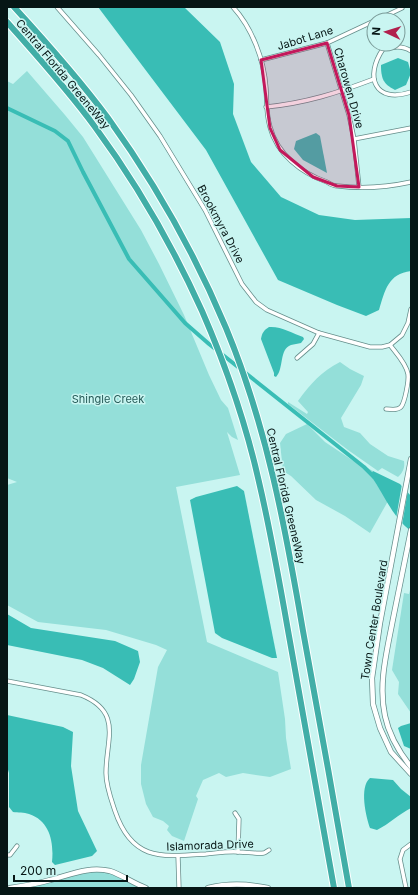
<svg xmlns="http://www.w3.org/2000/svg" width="418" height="895" font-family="Inter,sans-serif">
<rect width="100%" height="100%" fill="#c9f5f1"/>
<!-- green -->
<g fill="#94dfd9">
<polygon points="27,71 65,115 83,137 141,230 159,264 184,315 209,375 221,400 228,408 238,440 232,437 227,432 240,475 176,487 207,642 278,672 285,719 286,738 291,769 270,777 243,773 226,777 219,773 203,780 196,796 198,799 184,841 172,836 167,830 169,826 163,821 153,817 146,804 141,784 141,765 158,667 167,650 156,645 106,630 38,622 7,605 7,485 17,482 7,478 7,81 13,84"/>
<path d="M340,362l10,7 14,7 -3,9 -20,33 3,9 16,6 10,11 18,12 16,5c1,7 -1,11 -6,16l-16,-9 -4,3 -30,-21 -60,-46v-2l19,12 1,-2 -10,-11c13,-18 23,-29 42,-39z"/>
<polygon points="307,424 325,442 352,460 373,471 371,474 371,476 388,501 370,533 345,516 316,500 291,476 283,471 280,443 286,434"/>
<polygon points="411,586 411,713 398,694 399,682 392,670 404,593 409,594"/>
<polygon points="78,871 110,871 146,888 10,888"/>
</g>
<!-- water -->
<g fill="#39bdb5">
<path d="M98,7h86l36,35 14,42 -1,30 18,48 30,35 38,18 36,5 56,-2v53c-23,3 -26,19 -32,39l-13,6 -29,-11 -59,-25 -72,-130z"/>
<path d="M398,58l10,4 3,11 -5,12 -11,5c-12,-6 -14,-12 -14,-25z"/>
<polygon points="316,133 320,136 327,173 303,160 294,149 296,141"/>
<path d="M269,327c12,-1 23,6 34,10l1,2 -3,4c-3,1 -7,1 -10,2 -12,4 -7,24 -15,32l-2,-1v-3l-13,-34c1,-6 3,-9 8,-12z"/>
<path d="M373,471l27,13 11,12v35c-19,-14 -27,-37 -40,-55v-2z"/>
<polygon points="237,486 244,491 277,658 272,658 222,638 215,633 190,500 196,497"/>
<polygon points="7,614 31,628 115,641 138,651 140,662 134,679 130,685 103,668 82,660 7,645"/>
<path d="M7,715l56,12 10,5 -2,34 7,45 19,40 -5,5 -37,9 -3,-3c2,-20 -2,-41 -23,-48 -5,-2 -11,-1 -16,-2l-4,-5v-34l-2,-7z"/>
<polygon points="411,723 411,749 404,746 398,728 401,726"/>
<path d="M370,778l23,2 8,9 10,8v11c-12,6 -22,16 -34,22l-7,-2c-4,-11 -11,-41 0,-50z"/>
</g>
<!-- pier -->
<polygon fill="#c9f5f1" points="402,484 408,490 402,525 396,519"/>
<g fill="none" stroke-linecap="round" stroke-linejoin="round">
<!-- canal -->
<polyline stroke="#39bdb5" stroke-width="4" points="7,108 55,131 68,141 83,172 129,259 185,323 209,344 364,467 374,477"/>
<defs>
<g id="street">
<polyline points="57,7 99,55 131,95 160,136 205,210 242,284 256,302 267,310 319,333 370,347 382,347 390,345 402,335 408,323 411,309"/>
<path d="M233,7c19,21 31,52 33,81 1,13 0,26 4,39 7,27 31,46 57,55 3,2 7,4 11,4 24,3 50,1 73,-4"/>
<polyline points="377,20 402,8"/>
<polyline points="327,43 349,115 354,139 359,187"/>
<path d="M411,51c-9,-6 -18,-4 -28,-2 -19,28 -8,55 28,43"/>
<polyline points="261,60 327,43 374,21"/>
<path d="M266,107c40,-4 71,-14 108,-28"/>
<polyline points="354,139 411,128"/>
<polyline points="297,358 313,344 319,333"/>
<path d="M386,409c5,0 11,2 15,-2 4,-5 8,-27 7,-33 -2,-11 -12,-21 -18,-29"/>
<path d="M7,681l74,14c42,17 25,44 25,78 0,13 5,26 9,38 17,50 46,46 91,43 11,-1 22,-3 33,-2 8,0 17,2 25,1 1,0 3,-2 5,-3"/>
<polyline points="235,813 239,819 238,852"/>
<polyline points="7,855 10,855 17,846"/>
<polyline points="178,856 179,888"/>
<polyline points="406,888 400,859 403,850 411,844"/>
</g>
<g id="secondary">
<polyline points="411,459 380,623 372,678 373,704 380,728 391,752 411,774"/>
<path d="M411,530c-6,30 -12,59 -18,89 -6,32 -15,65 -8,97 4,19 14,36 26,51"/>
<path d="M10,888c14,-2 27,-4 40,-8 20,-5 38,-14 60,-9 12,4 23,12 36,17"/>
<path d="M208,888c20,-5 41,-4 60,0"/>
</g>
<g id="highway">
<path d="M14,7c33,36 65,72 94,111 47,65 87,136 118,210 41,99 59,198 77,303 16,86 31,171 46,257"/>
<path d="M7,22c30,34 61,68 88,105 42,57 78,120 107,184 24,55 44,113 57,171 12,51 21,103 30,154 15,84 30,168 45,252"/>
</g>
</defs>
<!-- street casing -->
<use href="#street" stroke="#658e8b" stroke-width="5"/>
<!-- secondary casing -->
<use href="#secondary" stroke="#658e8b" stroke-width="6"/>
<!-- highway casing -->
<use href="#highway" stroke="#fff" stroke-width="8"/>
<!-- street -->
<use href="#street" stroke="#fff" stroke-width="3.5"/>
<!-- secondary -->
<use href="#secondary" stroke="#fff" stroke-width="4.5"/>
<!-- highway -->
<use href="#highway" stroke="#41aea7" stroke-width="6"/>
</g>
<!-- marked area -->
<path fill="#c2185b" fill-opacity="0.2" stroke="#c2185b" stroke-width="3" stroke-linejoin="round" d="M327,43l22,72 10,72 -22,-1 -24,-9 -33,-27 -10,-22 -9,-68z"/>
<g text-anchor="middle" stroke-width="3" stroke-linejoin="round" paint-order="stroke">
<!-- street labels -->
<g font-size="11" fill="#061615" stroke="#c9f5f1">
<text transform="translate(305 38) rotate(-17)" y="4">Jabot Lane</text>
<text transform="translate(63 74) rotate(50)" y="4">Central Florida GreeneWay</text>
<text transform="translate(349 88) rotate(74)" y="4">Charowen Drive</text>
<text transform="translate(221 224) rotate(62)" y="4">Brookmyra Drive</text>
<text transform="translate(286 496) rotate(77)" y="4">Central Florida GreeneWay</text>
<text transform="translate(374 620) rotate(-81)" y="4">Town Center Boulevard</text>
<text transform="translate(210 845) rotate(-2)" y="4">Islamorada Drive</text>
</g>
<!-- park labels -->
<g font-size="11" fill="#265b58" stroke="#c9f5f1">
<text x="108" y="403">Shingle Creek</text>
</g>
</g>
<!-- border -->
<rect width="418" height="895" fill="none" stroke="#061615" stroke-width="16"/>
<!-- north arrow -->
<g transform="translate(386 32) rotate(274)"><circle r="19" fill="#c9f5f1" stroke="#7b9c99"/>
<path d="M0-3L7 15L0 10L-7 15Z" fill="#b1204d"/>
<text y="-6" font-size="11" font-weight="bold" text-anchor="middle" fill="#061615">N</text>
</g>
<!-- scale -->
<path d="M14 875v6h113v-6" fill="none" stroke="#061615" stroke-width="2"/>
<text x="20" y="875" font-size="12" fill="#061615" stroke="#c9f5f1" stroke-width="3" paint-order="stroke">200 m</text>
</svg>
